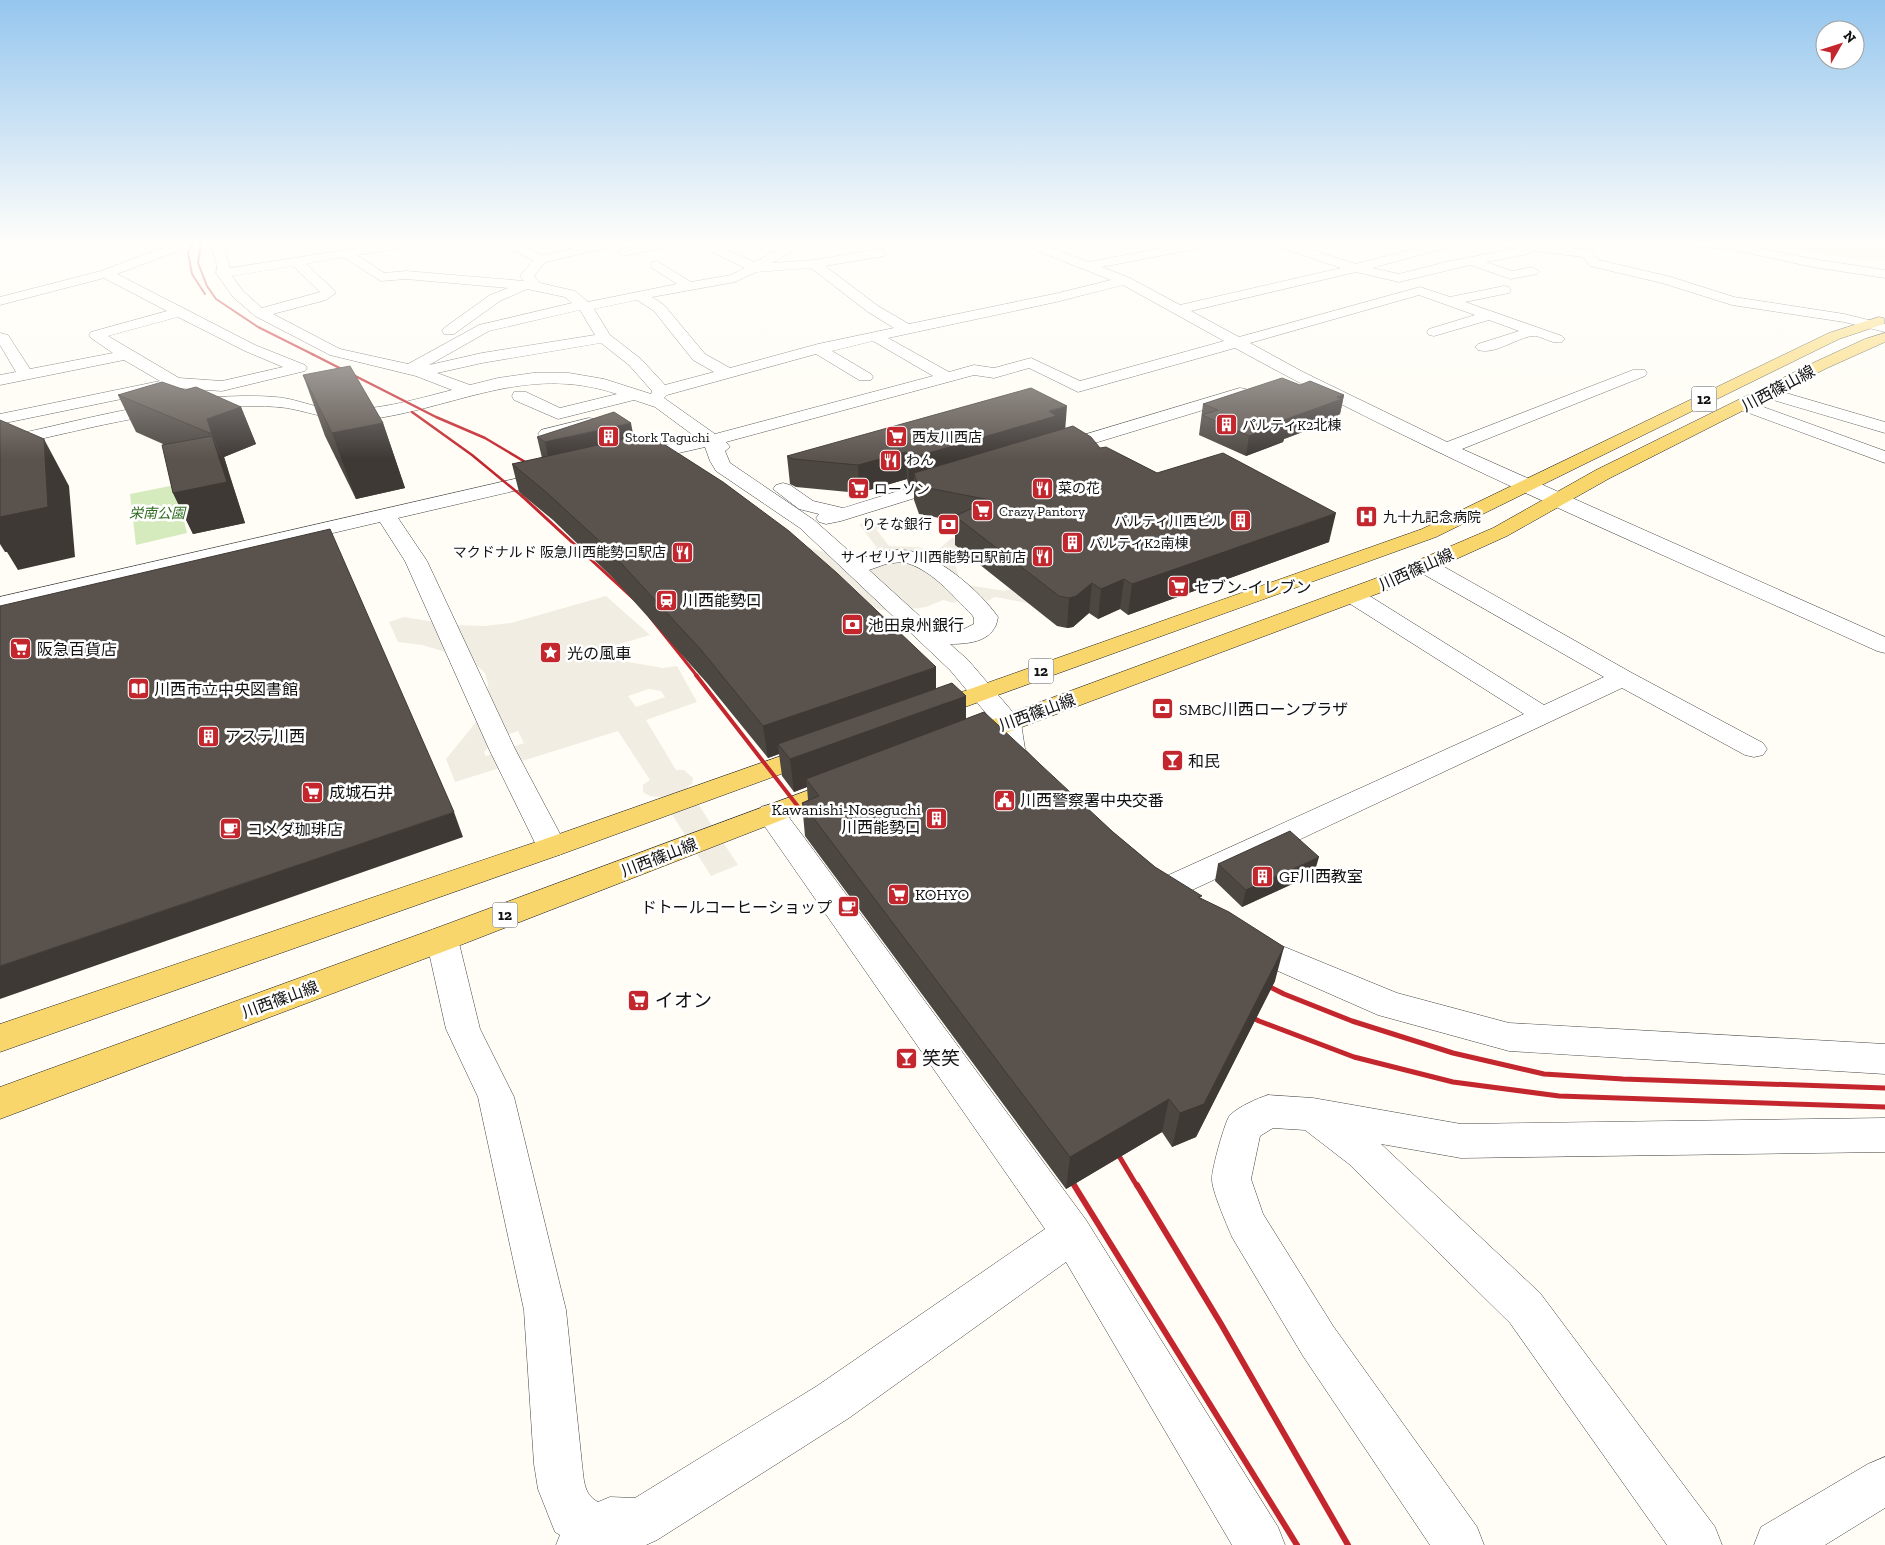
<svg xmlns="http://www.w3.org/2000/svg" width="1885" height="1545" font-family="'Zilla Slab','Noto Sans JP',serif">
<rect width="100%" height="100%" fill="#fffdf5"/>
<!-- green -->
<polygon fill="#d5ebbd" points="175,485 187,533 136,545 130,494"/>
<!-- pitch -->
<polygon fill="#e6f2cf" points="1754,243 1885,243 1885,259 1870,261"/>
<!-- plaza -->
<g fill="#f1ede2" fill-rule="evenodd">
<polygon points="929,517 935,522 917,526 894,525 876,529 889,546 918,547 935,552 953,537 960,542 968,556 954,560 961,584 1005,591 1010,589 1027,603 995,597 979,606 963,599 953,603 943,600 926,607 904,610 882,610 861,605 781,540 849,559 877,548 859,524 890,520 915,521"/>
<path d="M606,596l44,39 -50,15 11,9 52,9 14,-2 20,36 -51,18 30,50h8l9,8 -1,6 -5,3 51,78 -27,11 -50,-79 -11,-1 -7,-4v-7l7,-5 -32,-49 -163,51 -9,-23 35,-43 8,-17 -1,-15 -3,-11 -12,-11 -27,-10 -24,-7 -24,-3 -9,-20 15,-5 49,8 32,1 26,-3zM649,689l12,2 4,6 -29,10 -8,-11zM518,731l6,12 -38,13 -2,-4 11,-13z"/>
</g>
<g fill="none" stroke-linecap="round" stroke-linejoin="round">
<defs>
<g id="minor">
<path d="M172,243h12l-6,8 -61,23 138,71 50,20 2,3 -2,3 -83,20 -47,-3 -175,36v-10l160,-33 -36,-21 -124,25v-10l16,-3 -16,-27v-12l8,2 22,34 83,-16 -22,-15 -2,-3 2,-3 76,-21 -63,-33 -104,27v-8l101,-26 69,-26zM178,317l67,34 38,16 -61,14 -43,-3 -71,-42z"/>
<path d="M210,243h12l8,25 160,-25h26l-2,3 -4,1 -53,8 27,18 22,-2 118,10 -4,-5 13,-16 -31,-14 -2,-3h15l27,12 55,-12h15l-1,4 -66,15 -11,14 6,7 35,8 13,11 89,-18 -25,-16 -1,-3 1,-3 5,-1 34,21 40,-7 14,-7 -46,-22 -2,-3h15l42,19 38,-19h14l-34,20 42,-3 66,-11 4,1 2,3 -2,3 -59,10 53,40 31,18 145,-30 57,-14 -86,-34 -2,-3h16l50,19 99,-19h23l-2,3 -4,1 -103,20 28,11 50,27 161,-37 -65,-22 -2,-3h17l65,21 81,-21h18l-2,3 -81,22 27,6 47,-12 71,-14 -16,-2 -2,-3h30l58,7 4,1 8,9 72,17 63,20 110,17 41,10v8l-41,-10 -112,-17 -70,-22 -72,-17 -7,-9 -49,-6 -6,3 -42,8 26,9 20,-4 7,4 -2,3 -26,5 -41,-14 -71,17 -43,-10 -165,39 48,26 181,-50 30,10 54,-11 5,1 2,3 -2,3 -44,9 97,34 3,3 -3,3c-11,3 -20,-7 -30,-6 -18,3 -37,19 -54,14l-3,-3 3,-3 41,-13 -30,-11 -55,16 -5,-1 -2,-3 2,-3 46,-14 -56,-20 -169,48 53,29 144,70 186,-72h12l2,3 -2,3 -183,73 423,188v16l-8,-2c-216,-98 -435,-189 -642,-303l-157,44 -49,-24 -35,10 -20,-3 -248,67 4,5 -5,4 5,12 84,57 44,39c14,-4 30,-10 45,-9 32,2 77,41 95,67 -3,24 -27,27 -48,27l18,16 49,57 4,6 4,26 17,18 -4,6 -10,3 -10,-3 -16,-15 -3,-6 -4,-28 -45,-54 -150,-142 -84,-57 -6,-10 -5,-14 -70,16 -7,-2 -2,-4 2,-4 69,-15 -42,-31 -21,-7 -76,19 -44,-19 -2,-4 2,-4h12l34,16 57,-14c-92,-31 -162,15 -252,26 -27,3 -51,-7 -78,-12 -14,-2 -31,-2 -45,-2 -82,2 -163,25 -242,42v-10c79,-17 161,-41 243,-42 15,0 32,0 46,3 14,3 29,9 44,10 41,3 80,-9 119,-19l-36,-14 -86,-21 -75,-39 -22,-19 -17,-24 1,-8zM343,257l38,24 25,-2 102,9 -18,7 -46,33 -2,3 2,3h10l46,-33 27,-12 38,8 7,6 -93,22 -71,39 -68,-15 -67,-35 53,-14 10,-7 -2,-3 -28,-26zM293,266l27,26 -58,16 -19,-17 -11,-15zM811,268l57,44 26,16 -76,16 -88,24 -25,-14 -41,-49 -12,-8 83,-15 21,-10zM1123,285l101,56 -144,40 -49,-23 -37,10 -20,-3 -25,7 -61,-34 168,-36zM637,300l17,11 39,49 21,12 -49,13 -24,-26 -31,-24 -16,-26zM580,310l15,25 -113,18 -53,12 60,-34zM873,341l60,35 -218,58 -51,-36 3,-3 149,-41 43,26h12l2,-3 -2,-3 -39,-23zM601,343l28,22 23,26 -1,3 -47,-15 -35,-6h-36l-35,5 -28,7 -33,-12 45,-10zM902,562c28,5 51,34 70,53l2,3v6l-12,6h-27l-66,-60 17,-6z"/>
<polygon points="650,243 672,243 670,246 623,256 617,252 619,249"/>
<polygon points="1693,243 1735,243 1813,259 1885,270 1885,278 1813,267 1729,249 1699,247"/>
<polygon points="1240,388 1246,389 1248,393 1246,397 1062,453 1056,454 1050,453 1047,449 1050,445"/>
<polygon points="1769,388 1885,422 1885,433 1763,397 1761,393 1763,389"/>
<polygon points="1744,400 1885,451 1885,463 1738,409 1736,405 1738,401"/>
<polygon points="589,418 595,419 598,423 595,427 547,439 541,438 538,434 541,430"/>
<polygon points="554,470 561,472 563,476 561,480 398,518 427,561 515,749 567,847 562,854 552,857 542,854 537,847 489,749 405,561 380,522 0,611 0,597"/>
<polygon points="950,475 957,477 960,481 957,485 841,521 826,524 819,522 816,518 819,514 799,509 773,489 776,485 783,483 790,485 813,501 843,508"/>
<polygon points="1424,559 1432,560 1632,673 1763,743 1767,749 1763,755 1754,757 1745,755 1622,688 1173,899 1162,902 1151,899 1147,891 1151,883 1524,714 1344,600 1341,595 1344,590 1352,588 1360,590 1544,705 1604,677 1416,570 1413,565 1416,560"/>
<path d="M771,804l10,3 22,29 283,384 192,307 7,18h-53l-166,-283 -217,156 -192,122 -11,5h-90l4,-10 -5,-3 -17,-43 -4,-25 -10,-154 -46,-213 -32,-68 -20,-90 5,-9 11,-3 11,3 5,9 22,90 34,68 52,213 16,154c2,15 1,30 16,38l12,-5 25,1 182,-112 228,-157 -284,-408 -4,-7 4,-7z"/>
<polygon points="1248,932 1397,993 1509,1023 1885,1044 1885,1074 1509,1051 1378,1015 1237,953 1232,944 1237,935"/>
<path d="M1268,1095l45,3 148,26 424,-6v34l-424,6 -80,-14 159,149 175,234 7,18h-55l-157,-222 -161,-159 -44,-34 -32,-2 -13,8 -9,43 12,35 70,112 144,201 7,18h-54l-127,-189 -71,-119c-5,-12 -21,-48 -20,-59 0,-10 13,-57 18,-63 10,-9 26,-16 38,-20z"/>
<polygon points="1885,1457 1885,1508 1825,1545 1754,1545 1761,1527 1868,1464"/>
</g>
<g id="major">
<polygon points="1879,317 1884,318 1884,324 1839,339 1436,537 940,716 931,719 922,716 918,711 922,706 1422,529 1829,333"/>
<polygon points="1885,333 1885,342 1827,368 1610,478 1507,536 1390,589 974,745 965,747 956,745 952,739 956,733 1374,579 1493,528 1596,470 1815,362 1865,339"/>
<polygon points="815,744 825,746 828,752 825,758 562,854 0,1052 0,1024 542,840"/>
<polygon points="844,777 854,780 858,786 854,792 453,948 0,1119 0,1087 431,930"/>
</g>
</defs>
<!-- minor casing -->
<use href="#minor" stroke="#444" stroke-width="1"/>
<!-- major casing -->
<use href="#major" stroke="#222" stroke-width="1"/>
<!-- minor -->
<use href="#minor" fill="#fff" fill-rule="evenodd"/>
<!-- major -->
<use href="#major" fill="#f9d66b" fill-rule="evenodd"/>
<!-- rail-far5 -->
<g stroke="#c4262e" stroke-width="2">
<polyline points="194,243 188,252 192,274 205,294"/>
<polyline points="201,243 198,263 207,286 216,299 258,327 314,355"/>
</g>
<!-- rail-far4 -->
<g stroke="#c4262e" stroke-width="2.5">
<polyline points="312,354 436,417 485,438 537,469"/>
<polyline points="412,412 472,455 523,497"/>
</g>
<!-- rail-far3 -->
<g stroke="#c4262e" stroke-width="3">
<polyline points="522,496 637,602"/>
<polyline points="650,617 697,676"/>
</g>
<!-- rail-far2 -->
<polyline stroke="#c4262e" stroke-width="4" points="696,675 810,822"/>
<!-- rail-far1 -->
<g stroke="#c4262e" stroke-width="5">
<polyline points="1260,982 1284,994 1352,1021 1453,1053 1544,1074 1623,1079 1885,1088"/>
<polyline points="1243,1013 1259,1021 1354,1057 1453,1082 1559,1096 1885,1107"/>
<polyline points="1113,1146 1137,1186"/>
<polyline points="1067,1173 1075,1186"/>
</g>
<!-- rail -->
<g stroke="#c4262e" stroke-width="6">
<polyline points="1074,1185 1297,1545"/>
<polyline points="1137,1185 1221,1324 1348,1545"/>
</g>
</g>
<!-- wall -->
<g fill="#4d4742">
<polygon points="303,375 383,423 405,488 356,499 325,436"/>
<polygon points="1300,385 1344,395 1340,414 1338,415 1337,419 1284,439 1283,442 1246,456 1199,435 1203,404"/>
<polygon points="185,390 241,407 256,444 224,457 245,523 193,534 173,493 163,444 136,432 118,395"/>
<polygon points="1065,428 1100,448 1157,473 1329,542 1128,615 1120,609 1098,619 1089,613 1073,627 1067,628 1057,626 955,545 955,521 919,514 914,500 914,484 909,486 907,479 859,493 796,487 790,484 787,456"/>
<polygon points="537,437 634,437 936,688 966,719 1113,832 1155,867 1202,899 1275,981 1196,1137 1172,1147 1162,1132 1066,1189 805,836 802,803 808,800 807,787 794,792 782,776 779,754 768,758 707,683 613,578 553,520 519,492 512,464 542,458"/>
<polygon points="1218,864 1314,874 1242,907 1215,881"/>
</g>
<!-- shaded-wall -->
<g fill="#3f3936">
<polygon points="1344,395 1340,414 1338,415 1337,419 1284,439 1283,442 1246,456 1249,436"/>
<polygon points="1067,406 1065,432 914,473 914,484 909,486 908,459 1049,411"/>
<polygon points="241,407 256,444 224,457 229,473 212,434 207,419"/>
<polygon points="383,423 405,488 356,499 332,433"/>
<polygon points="631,423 636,450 551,469 545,442"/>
<polygon points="212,436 229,474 245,523 193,534 173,493"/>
<polygon points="44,439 69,486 75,557 18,570 7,552 5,552 0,544 0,515"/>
<polygon points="906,452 907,479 859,493 858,465"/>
<polygon points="1336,513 1329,542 1128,615 1132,584"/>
<polygon points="1124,579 1120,609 1098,619 1101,589"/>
<polygon points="1092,583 1089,613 1073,627 1067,628 1069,598"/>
<polygon points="936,667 936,699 778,744 779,754 768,758 763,726"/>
<polygon points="966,696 966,728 806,779 807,787 794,792 790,759"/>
<polygon points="454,812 463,837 0,999 0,966"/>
<polygon points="1319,857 1314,874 1242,907 1246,890"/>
<polygon points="1284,947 1275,981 1196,1137 1172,1147 1180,1113"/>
<polygon points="1169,1099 1162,1132 1066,1189 1070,1157"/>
</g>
<!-- building -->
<g fill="#5a524d" stroke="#3f3936">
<polygon points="350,366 383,423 332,433 303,375"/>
<polygon points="1282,378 1300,385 1310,381 1344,395 1337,397 1342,399 1284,420 1287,422 1249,436 1202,415 1218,410 1203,404"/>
<polygon points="162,382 185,390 196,387 241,407 207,419 212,434 118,395"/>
<polygon points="1031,388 1067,406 1049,411 1056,416 908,459 906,452 858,465 793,459 787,456"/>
<polygon points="614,412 631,423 545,442 537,437"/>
<polygon points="0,420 44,439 48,507 0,517"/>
<polygon points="1073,426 1091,437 1100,448 1106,447 1157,473 1223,453 1336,513 1132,584 1124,579 1101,589 1092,583 1076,596 1069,598 1059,596 955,516 990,500 918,486 914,473"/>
<polygon points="648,434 723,482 789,531 837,573 936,667 763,726 702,651 607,548 546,492 512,464"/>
<polygon points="212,436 227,482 173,493 162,445"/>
<polygon points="330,529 454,812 0,966 0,606"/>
<polygon points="952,683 966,696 790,759 778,744"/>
<polygon points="984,712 1113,832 1155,867 1202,896 1198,897 1229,912 1284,947 1204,1104 1180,1113 1169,1099 1070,1157 802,803 819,796 806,779"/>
<polygon points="1290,831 1319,857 1246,890 1218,864"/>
</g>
<!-- sky -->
<linearGradient id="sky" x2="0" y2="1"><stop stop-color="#95c6ee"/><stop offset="0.53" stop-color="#fffefa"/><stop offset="1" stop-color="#fffefa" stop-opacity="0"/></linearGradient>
<rect width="1885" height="459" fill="url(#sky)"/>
<!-- icons -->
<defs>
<symbol id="building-square" viewBox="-11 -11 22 22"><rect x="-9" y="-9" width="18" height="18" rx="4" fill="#c4262e" stroke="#fff"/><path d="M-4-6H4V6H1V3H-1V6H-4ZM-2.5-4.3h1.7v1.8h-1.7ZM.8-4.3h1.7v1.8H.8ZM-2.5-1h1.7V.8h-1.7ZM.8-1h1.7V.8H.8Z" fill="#fff"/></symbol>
<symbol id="supermarket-square" viewBox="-11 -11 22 22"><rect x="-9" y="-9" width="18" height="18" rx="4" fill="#c4262e" stroke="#fff"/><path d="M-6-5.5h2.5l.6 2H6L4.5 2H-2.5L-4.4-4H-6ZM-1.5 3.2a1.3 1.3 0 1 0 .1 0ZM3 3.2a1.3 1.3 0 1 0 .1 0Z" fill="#fff"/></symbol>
<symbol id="restaurant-square" viewBox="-11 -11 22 22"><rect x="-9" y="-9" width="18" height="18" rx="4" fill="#c4262e" stroke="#fff"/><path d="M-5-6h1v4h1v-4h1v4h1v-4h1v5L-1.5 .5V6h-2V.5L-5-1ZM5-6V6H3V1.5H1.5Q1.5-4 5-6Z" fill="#fff"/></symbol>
<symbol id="hospital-square" viewBox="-11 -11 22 22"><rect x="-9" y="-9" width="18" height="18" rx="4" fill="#c4262e" stroke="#fff"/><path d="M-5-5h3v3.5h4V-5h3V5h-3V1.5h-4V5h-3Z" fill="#fff"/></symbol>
<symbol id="bank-square" viewBox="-11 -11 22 22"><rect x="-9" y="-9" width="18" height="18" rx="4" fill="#c4262e" stroke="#fff"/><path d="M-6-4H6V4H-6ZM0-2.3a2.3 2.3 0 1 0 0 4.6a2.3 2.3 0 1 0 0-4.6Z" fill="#fff"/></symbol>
<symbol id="station-square" viewBox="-11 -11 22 22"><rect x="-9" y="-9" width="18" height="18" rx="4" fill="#c4262e" stroke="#fff"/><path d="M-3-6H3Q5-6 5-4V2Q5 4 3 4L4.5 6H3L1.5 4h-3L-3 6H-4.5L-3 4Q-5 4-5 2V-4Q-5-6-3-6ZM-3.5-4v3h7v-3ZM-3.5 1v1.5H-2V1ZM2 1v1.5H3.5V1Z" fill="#fff"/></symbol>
<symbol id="sight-square" viewBox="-11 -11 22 22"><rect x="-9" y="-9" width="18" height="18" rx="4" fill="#c4262e" stroke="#fff"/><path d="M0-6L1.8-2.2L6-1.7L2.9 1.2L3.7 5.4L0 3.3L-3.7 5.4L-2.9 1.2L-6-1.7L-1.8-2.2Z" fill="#fff"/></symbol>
<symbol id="library-square" viewBox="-11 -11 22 22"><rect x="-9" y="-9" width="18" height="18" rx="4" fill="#c4262e" stroke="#fff"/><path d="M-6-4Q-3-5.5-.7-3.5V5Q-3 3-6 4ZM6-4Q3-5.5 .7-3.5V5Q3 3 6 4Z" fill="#fff"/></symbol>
<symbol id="bar-square" viewBox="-11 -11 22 22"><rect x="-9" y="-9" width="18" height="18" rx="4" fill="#c4262e" stroke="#fff"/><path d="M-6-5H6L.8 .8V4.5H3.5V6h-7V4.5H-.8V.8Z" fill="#fff"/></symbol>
<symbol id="civic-square" viewBox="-11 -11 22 22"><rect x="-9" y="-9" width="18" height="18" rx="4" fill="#c4262e" stroke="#fff"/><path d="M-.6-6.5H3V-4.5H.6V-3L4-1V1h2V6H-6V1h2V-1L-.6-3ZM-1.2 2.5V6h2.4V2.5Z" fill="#fff"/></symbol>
<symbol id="cafe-square" viewBox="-11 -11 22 22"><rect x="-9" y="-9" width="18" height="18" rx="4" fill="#c4262e" stroke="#fff"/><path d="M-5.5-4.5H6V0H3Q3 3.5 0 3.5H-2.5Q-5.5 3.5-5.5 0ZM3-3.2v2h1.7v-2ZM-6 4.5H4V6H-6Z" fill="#fff"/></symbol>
</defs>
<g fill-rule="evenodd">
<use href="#building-square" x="1214" y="412" width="25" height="25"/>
<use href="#building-square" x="596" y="424" width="25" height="25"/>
<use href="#supermarket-square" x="884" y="424" width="25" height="25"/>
<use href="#restaurant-square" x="878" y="448" width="25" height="25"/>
<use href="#restaurant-square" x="1030" y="476" width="25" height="25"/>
<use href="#supermarket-square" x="846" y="476" width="25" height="25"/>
<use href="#supermarket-square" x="970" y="498" width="25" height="25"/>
<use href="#hospital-square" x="1354" y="504" width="25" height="25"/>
<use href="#building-square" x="1228" y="508" width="25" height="25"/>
<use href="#bank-square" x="936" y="512" width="25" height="25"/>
<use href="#building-square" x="1060" y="530" width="25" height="25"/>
<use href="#restaurant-square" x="670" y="540" width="25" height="25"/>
<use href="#restaurant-square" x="1030" y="544" width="25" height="25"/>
<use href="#supermarket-square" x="1166" y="574" width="25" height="25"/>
<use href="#station-square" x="654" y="588" width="25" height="25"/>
<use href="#bank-square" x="840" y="612" width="25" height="25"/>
<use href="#supermarket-square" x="8" y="636" width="25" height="25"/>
<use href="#sight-square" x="538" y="640" width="25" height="25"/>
<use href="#library-square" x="126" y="676" width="25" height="25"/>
<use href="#bank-square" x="1150" y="696" width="25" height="25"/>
<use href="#building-square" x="196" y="724" width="25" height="25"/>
<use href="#bar-square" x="1160" y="748" width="25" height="25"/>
<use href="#supermarket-square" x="300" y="780" width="25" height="25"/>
<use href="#civic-square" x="992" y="788" width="25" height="25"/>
<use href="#building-square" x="924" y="806" width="25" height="25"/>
<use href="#cafe-square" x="218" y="816" width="25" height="25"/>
<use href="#building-square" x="1250" y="864" width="25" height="25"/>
<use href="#supermarket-square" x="886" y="882" width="25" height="25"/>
<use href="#cafe-square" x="836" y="894" width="25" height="25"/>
<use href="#supermarket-square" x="626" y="988" width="25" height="25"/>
<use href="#bar-square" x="894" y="1046" width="25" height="25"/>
</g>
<g text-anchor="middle" stroke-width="5" stroke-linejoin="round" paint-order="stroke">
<!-- far-poi labels -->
<g font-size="14" fill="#111" stroke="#fff" text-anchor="start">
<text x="1242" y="430">パルティK2北棟</text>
<text x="625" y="442">Stork Taguchi</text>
<text x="912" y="442">西友川西店</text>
<text x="906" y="465">わん</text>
<text x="1058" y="493">菜の花</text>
<text x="874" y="494">ローソン</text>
<text x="999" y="516">Crazy Pantory</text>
<text x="1383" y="522">九十九記念病院</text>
<text x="1225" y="526" text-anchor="end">パルティ川西ビル</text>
<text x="932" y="529" text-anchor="end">りそな銀行</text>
<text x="1089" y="548">パルティK2南棟</text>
<text x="666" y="557" text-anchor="end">マクドナルド 阪急川西能勢口駅店</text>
<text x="1026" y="562" text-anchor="end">サイゼリヤ 川西能勢口駅前店</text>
</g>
<!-- far-park labels -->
<g font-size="14" font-style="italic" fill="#2f6b1f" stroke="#fff">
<text x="157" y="518">栄南公園</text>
</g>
<!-- shield labels -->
<g fill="#fff" stroke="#585858" stroke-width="1">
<rect x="1691.5" y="386.5" width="25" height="25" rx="4"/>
<rect x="1028.5" y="658.5" width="25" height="25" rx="4"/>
<rect x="492.5" y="902.5" width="25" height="25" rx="4"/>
</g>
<g font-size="15" font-weight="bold" fill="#111">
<text x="1704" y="404">12</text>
<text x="1041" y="676">12</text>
<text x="505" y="920">12</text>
</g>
<!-- street labels -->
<g font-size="16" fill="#111" stroke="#fff">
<text transform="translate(1778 388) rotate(-28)" y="6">川西篠山線</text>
<text transform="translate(1416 569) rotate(-24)" y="6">川西篠山線</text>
<text transform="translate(1037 712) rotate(-20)" y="6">川西篠山線</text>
<text transform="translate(659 857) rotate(-21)" y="6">川西篠山線</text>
<text transform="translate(280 999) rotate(-20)" y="6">川西篠山線</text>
</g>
<!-- poi labels -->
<g font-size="16" fill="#111" stroke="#fff" text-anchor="start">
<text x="1194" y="593">セブン-イレブン</text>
<text x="682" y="606">川西能勢口</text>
<text x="868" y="631">池田泉州銀行</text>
<text x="37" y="655">阪急百貨店</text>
<text x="567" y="659">光の風車</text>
<text x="154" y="695">川西市立中央図書館</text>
<text x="1179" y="715">SMBC川西ローンプラザ</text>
<text x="225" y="742">アステ川西</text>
<text x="1188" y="767">和民</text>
<text x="329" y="798">成城石井</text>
<text x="1020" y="806">川西警察署中央交番</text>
<text x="921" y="815" text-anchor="end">Kawanishi-Noseguchi<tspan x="921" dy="18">川西能勢口</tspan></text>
<text x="247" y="835">コメダ珈琲店</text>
<text x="1279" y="882">GF川西教室</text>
<text x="915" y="900">KOHYO</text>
<text x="832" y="913" text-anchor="end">ドトールコーヒーショップ</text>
</g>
<!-- near-poi labels -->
<g font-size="19" fill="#111" stroke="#fff" text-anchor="start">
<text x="655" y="1007">イオン</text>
<text x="922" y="1065">笑笑</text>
</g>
</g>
<!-- north arrow -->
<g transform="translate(1840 45) rotate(51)"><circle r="24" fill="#ffffff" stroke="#a0a0a0"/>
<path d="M0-4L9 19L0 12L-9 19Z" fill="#c4262e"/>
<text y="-8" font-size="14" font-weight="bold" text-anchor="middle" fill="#111111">N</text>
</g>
</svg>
